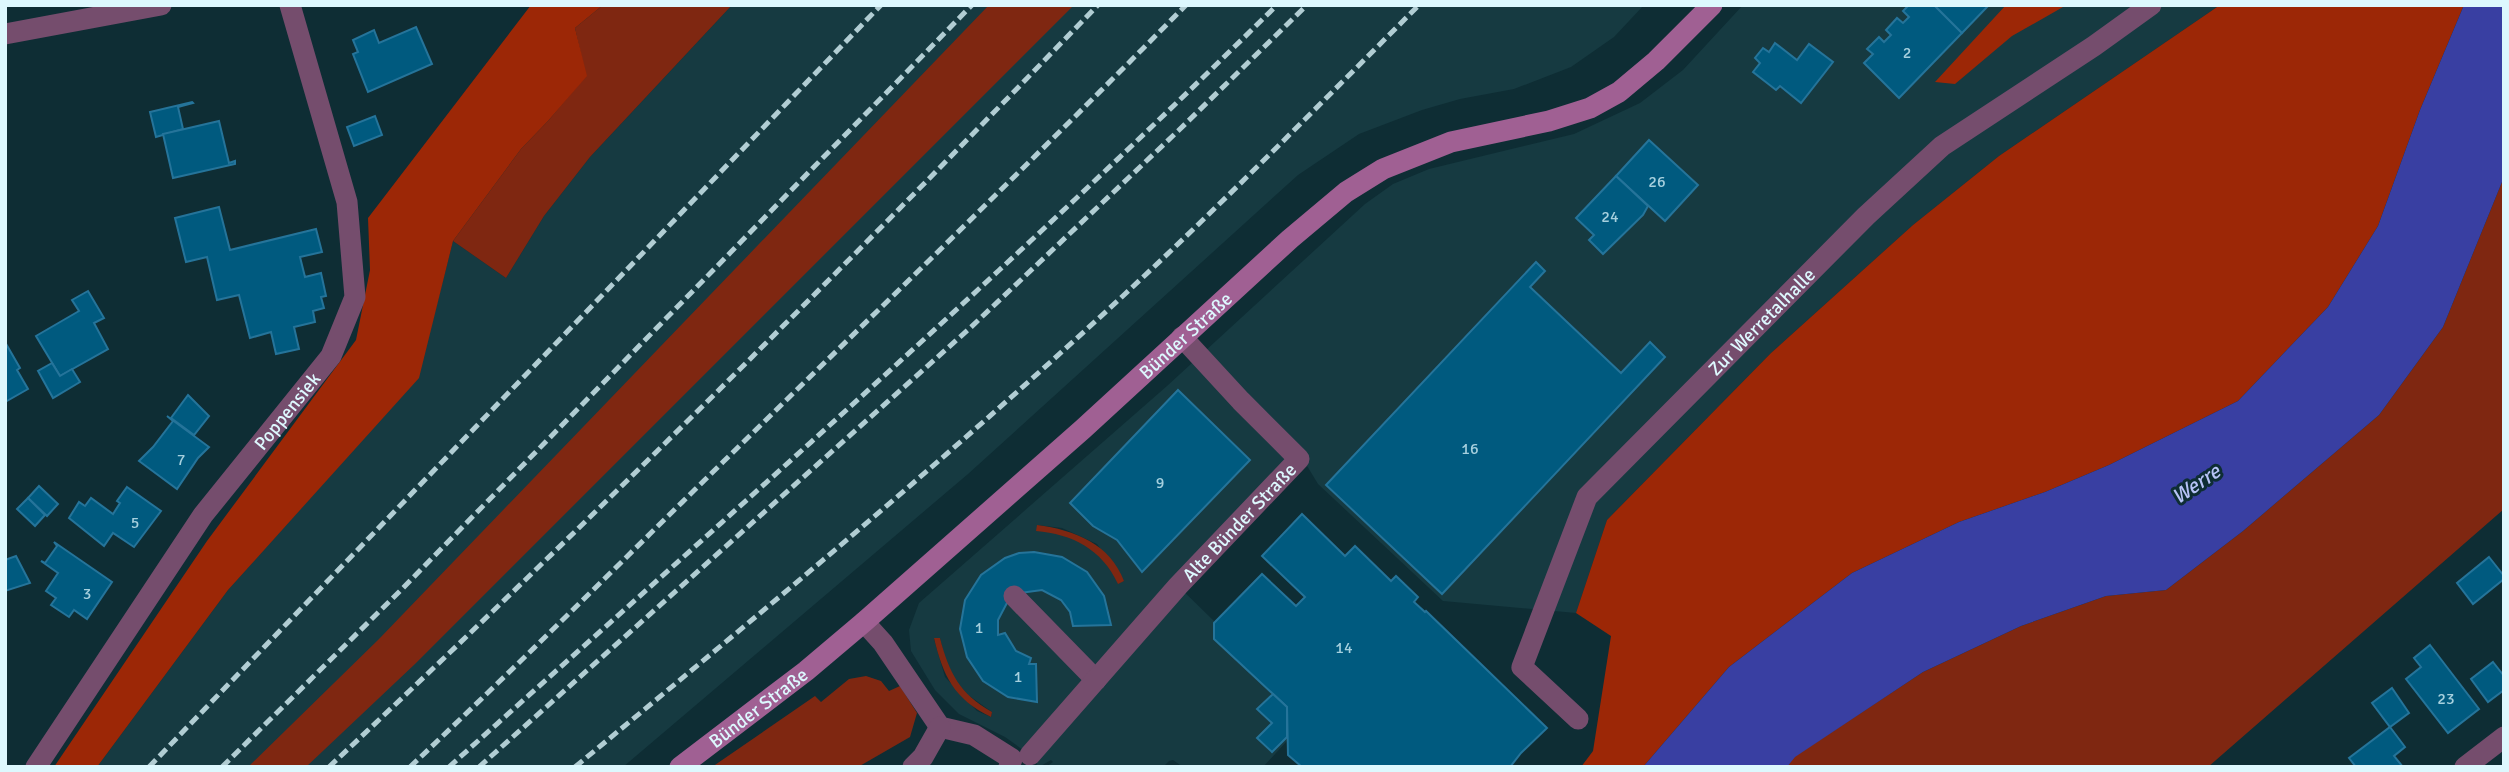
<svg xmlns="http://www.w3.org/2000/svg" width="2509" height="772" font-family="Signika,sans-serif">
<rect width="100%" height="100%" fill="#0e2d34"/>
<!-- built -->
<g fill="#163a41" fill-rule="evenodd">
<polygon points="732,5 1644,5 1614,37 1571,67 1514,89 1460,99 1422,110 1359,134 1298,175 968,474 623,767 97,767 228,590 418,378 453,241 506,278 544,216 590,157"/>
<path d="M1743,5h477l-221,151 -86,69 -142,128 -164,167 -31,93 -133,-12 -125,-117 -20,-33 -126,129 43,42 16,33 42,39 -16,15 15,14 -14,15 14,14 15,-15v4l-24,26h-80l-10,-7 -4,1 -6,6h-117l7,-5 -2,-2 -12,7 -9,-12 -25,-18 -46,-23 -24,-24 -24,-39 -2,-21 10,-27 248,-217 198,-182 28,-20 36,-15 145,-35 66,-31 43,-33zM1037,525l25,3 35,16 27,37 -6,2 -7,-14 -14,-16 -19,-13zM1034,552l28,5 25,15 17,24 7,29 -38,1 -3,-14 -9,-12 -19,-10 -22,3 -12,8 -10,19 1,14 6,-1 11,18 14,7 -1,6 7,1 1,37 -29,-5 -25,-16 -16,-24 -7,-28 5,-29 16,-25 24,-17 14,-5zM940,638l5,21 9,20 14,16 24,17 -1,5 -14,-6 -32,-34 -11,-38z"/>
</g>
<!-- green -->
<g fill="#7f2711">
<polygon points="603,5 732,5 590,157 544,216 506,278 453,241 521,149 548,121 586,76 575,28"/>
<polygon points="989,5 1074,5 415,664 306,767 248,767 379,639"/>
<polygon points="2504,177 2504,509 2208,767 1787,767 1794,757 1923,672 2021,626 2106,596 2166,590 2243,531 2379,415 2443,327"/>
<path d="M1037,525c38,5 73,19 87,56l-6,3c-16,-35 -46,-50 -82,-53z"/>
<path d="M934,638h6c9,35 20,56 52,74l-1,5c-37,-18 -48,-41 -57,-79z"/>
<polygon points="866,676 881,681 889,691 900,686 917,713 910,737 858,767 712,767 815,696 821,702 849,679"/>
</g>
<!-- forest -->
<g fill="#9c2706">
<polygon points="531,5 603,5 575,28 587,76 548,121 521,149 453,241 419,378 228,590 97,767 54,767 207,541 356,340 370,270 368,218"/>
<polygon points="2006,5 2072,5 2063,7 2012,36 1955,84 1935,82"/>
<polygon points="2220,5 2464,5 2420,110 2378,226 2328,307 2238,401 2109,465 2045,492 1959,522 1852,573 1729,667 1643,767 1581,767 1593,751 1611,636 1576,613 1607,520 1771,353 1913,225 1999,156"/>
</g>
<!-- water -->
<polygon fill="#393fa2" points="2464,5 2504,5 2504,177 2443,327 2379,415 2243,531 2166,590 2106,596 2021,626 1923,672 1795,757 1787,767 1643,767 1729,667 1852,573 1959,522 2045,492 2109,465 2238,401 2328,307 2378,226 2420,110"/>
<!-- building -->
<g fill="#005a7f" stroke="#25749a" stroke-width="2">
<polygon points="1934,5 1962,33 1899,98 1864,63 1873,54 1867,49 1879,37 1884,42 1891,35 1886,30 1897,18 1903,23 1909,17 1903,11 1909,5"/>
<polygon points="1934,5 1989,5 1962,33"/>
<polygon points="416,27 432,64 368,92 353,54 358,52 353,40 374,30 379,43"/>
<polygon points="1775,43 1797,60 1809,44 1833,62 1801,103 1780,86 1776,90 1753,72 1760,63 1755,58 1763,48 1769,52"/>
<polygon points="192,102 193,103 178,107 183,129 156,137 150,112"/>
<polygon points="375,116 382,135 354,146 347,127"/>
<polygon points="219,121 229,163 235,161 235,164 173,178 163,134"/>
<polygon points="1649,140 1698,185 1665,221 1616,176"/>
<polygon points="1616,176 1648,206 1643,215 1603,254 1589,240 1594,235 1576,218"/>
<polygon points="219,207 230,250 316,229 322,252 300,257 305,277 321,273 326,296 321,297 324,308 313,311 315,322 294,327 299,349 276,354 271,332 250,338 239,295 217,300 207,257 186,262 175,218"/>
<polygon points="1536,262 1545,271 1530,287 1621,373 1650,342 1665,357 1442,594 1326,485"/>
<polygon points="88,291 104,318 94,323 108,349 60,376 36,336 79,311 72,300"/>
<polygon points="5,342 20,368 17,370 28,389 5,402"/>
<polygon points="52,363 60,376 72,369 80,382 53,398 38,371"/>
<polygon points="1178,390 1250,460 1142,572 1117,540 1093,526 1070,503"/>
<polygon points="188,395 209,416 194,435 171,418"/>
<polygon points="167,416 209,447 198,458 177,489 139,461 153,447 173,421"/>
<polygon points="39,486 58,504 47,516 28,498"/>
<polygon points="127,487 161,511 134,547 113,533 104,546 69,518 79,502 85,506 91,498 113,514 120,503 117,501"/>
<polygon points="28,498 45,515 35,526 17,509"/>
<polygon points="1302,514 1345,556 1355,546 1391,581 1396,576 1418,597 1414,602 1425,612 1426,611 1547,728 1521,753 1510,767 1302,767 1288,755 1287,707 1214,639 1214,623 1262,574 1296,606 1305,597 1262,556"/>
<polygon points="54,542 112,582 87,619 74,610 69,617 51,605 56,598 46,591 58,573 41,561 45,563 57,546"/>
<polygon points="1034,552 1062,557 1087,572 1104,596 1111,625 1073,626 1070,612 1061,600 1042,590 1020,593 1008,601 998,620 998,635 1005,633 1016,651 1031,658 1029,664 1036,664 1037,702 1008,697 983,681 967,657 960,629 965,600 981,575 1005,558 1019,553"/>
<polygon points="16,556 30,583 5,591 5,560"/>
<polygon points="2489,557 2504,576 2504,579 2473,604 2457,583"/>
<polygon points="2430,645 2479,709 2448,733 2406,679 2421,667 2414,658"/>
<polygon points="2493,662 2504,676 2504,690 2488,702 2471,679"/>
<polygon points="2392,688 2409,713 2390,727 2372,703"/>
<polygon points="1273,694 1287,707 1287,737 1272,752 1257,738 1272,723 1257,709"/>
<polygon points="2390,727 2405,747 2394,756 2403,767 2356,767 2349,758"/>
</g>
<g fill="none" stroke-linecap="round" stroke-linejoin="round">
<!-- street -->
<g stroke="#754d6d" stroke-width="21">
<polyline points="5,34 161,5"/>
<polyline points="1014,596 1096,680"/>
<polyline points="864,622 883,643 940,727 974,735 1012,759 1009,767"/>
<path id="s1" d="M1578,719l-56,-52 65,-170 279,-281 76,-70 152,-100 57,-41"/>
<path id="s2" d="M1030,755l148,-169 121,-127 -58,-58 -59,-64"/>
<path id="s3" d="M36,767l167,-252 128,-159 24,-59 -8,-95 -57,-197"/>
<polyline points="913,767 923,757 940,727"/>
<polyline points="2465,767 2504,737"/>
</g>
<!-- secondary -->
<path stroke="#a06093" stroke-width="21" id="s4" d="M680,767l126,-96 58,-49 219,-193 207,-190 56,-47 37,-23 68,-27 98,-21 41,-13 29,-16 37,-31 56,-56"/>
<!-- rail -->
<g stroke="#b1cdd3" stroke-width="5" stroke-dasharray="10 5" stroke-linecap="butt">
<polyline points="149,767 881,5"/>
<polyline points="222,767 402,589 972,5"/>
<path d="M329,767c263,-247 519,-503 769,-762"/>
<path d="M410,767c122,-115 240,-234 360,-351 139,-136 279,-272 416,-411"/>
<path d="M449,767c279,-251 561,-498 828,-762"/>
<polyline points="479,767 969,329 1178,131 1307,5"/>
<path d="M575,767c186,-154 373,-309 550,-473 101,-94 197,-192 294,-289"/>
</g>
</g>
<g text-anchor="middle" stroke-width="6" stroke-linejoin="round" paint-order="stroke">
<!-- number labels -->
<g font-size="16" fill="#a6d0de">
<text x="1907" y="58">2</text>
<text x="1657" y="187">26</text>
<text x="1610" y="222">24</text>
<text x="1470" y="454">16</text>
<text x="181" y="465">7</text>
<text x="1160" y="488">9</text>
<text x="135" y="528">5</text>
<text x="87" y="599">3</text>
<text x="979" y="633">1</text>
<text x="1344" y="653">14</text>
<text x="1018" y="682">1</text>
<text x="2446" y="704">23</text>
</g>
<!-- street labels -->
<g font-size="19" fill="#ddf8fe" stroke="#0e2d34">
<text dy="7" stroke="none"><textPath href="#s1" startOffset="506">Zur Werretalhalle</textPath></text>
<text dy="7" stroke="none"><textPath href="#s4" startOffset="665">Bünder Straße</textPath></text>
<text dy="7" stroke="none"><textPath href="#s3" startOffset="436">Poppensiek</textPath></text>
<text dy="7" stroke="none"><textPath href="#s2" startOffset="313">Alte Bünder Straße</textPath></text>
<text dy="7" stroke="none"><textPath href="#s4" startOffset="98">Bünder Straße</textPath></text>
</g>
<!-- water labels -->
<g font-size="21" font-style="italic" fill="#b7c3f7" stroke="#0e2d34">
<text transform="translate(2196 484) rotate(-34)" y="7">Werre</text>
</g>
</g>
<!-- border -->
<rect width="2509" height="772" fill="none" stroke="#ddf8fe" stroke-width="14"/>
</svg>
